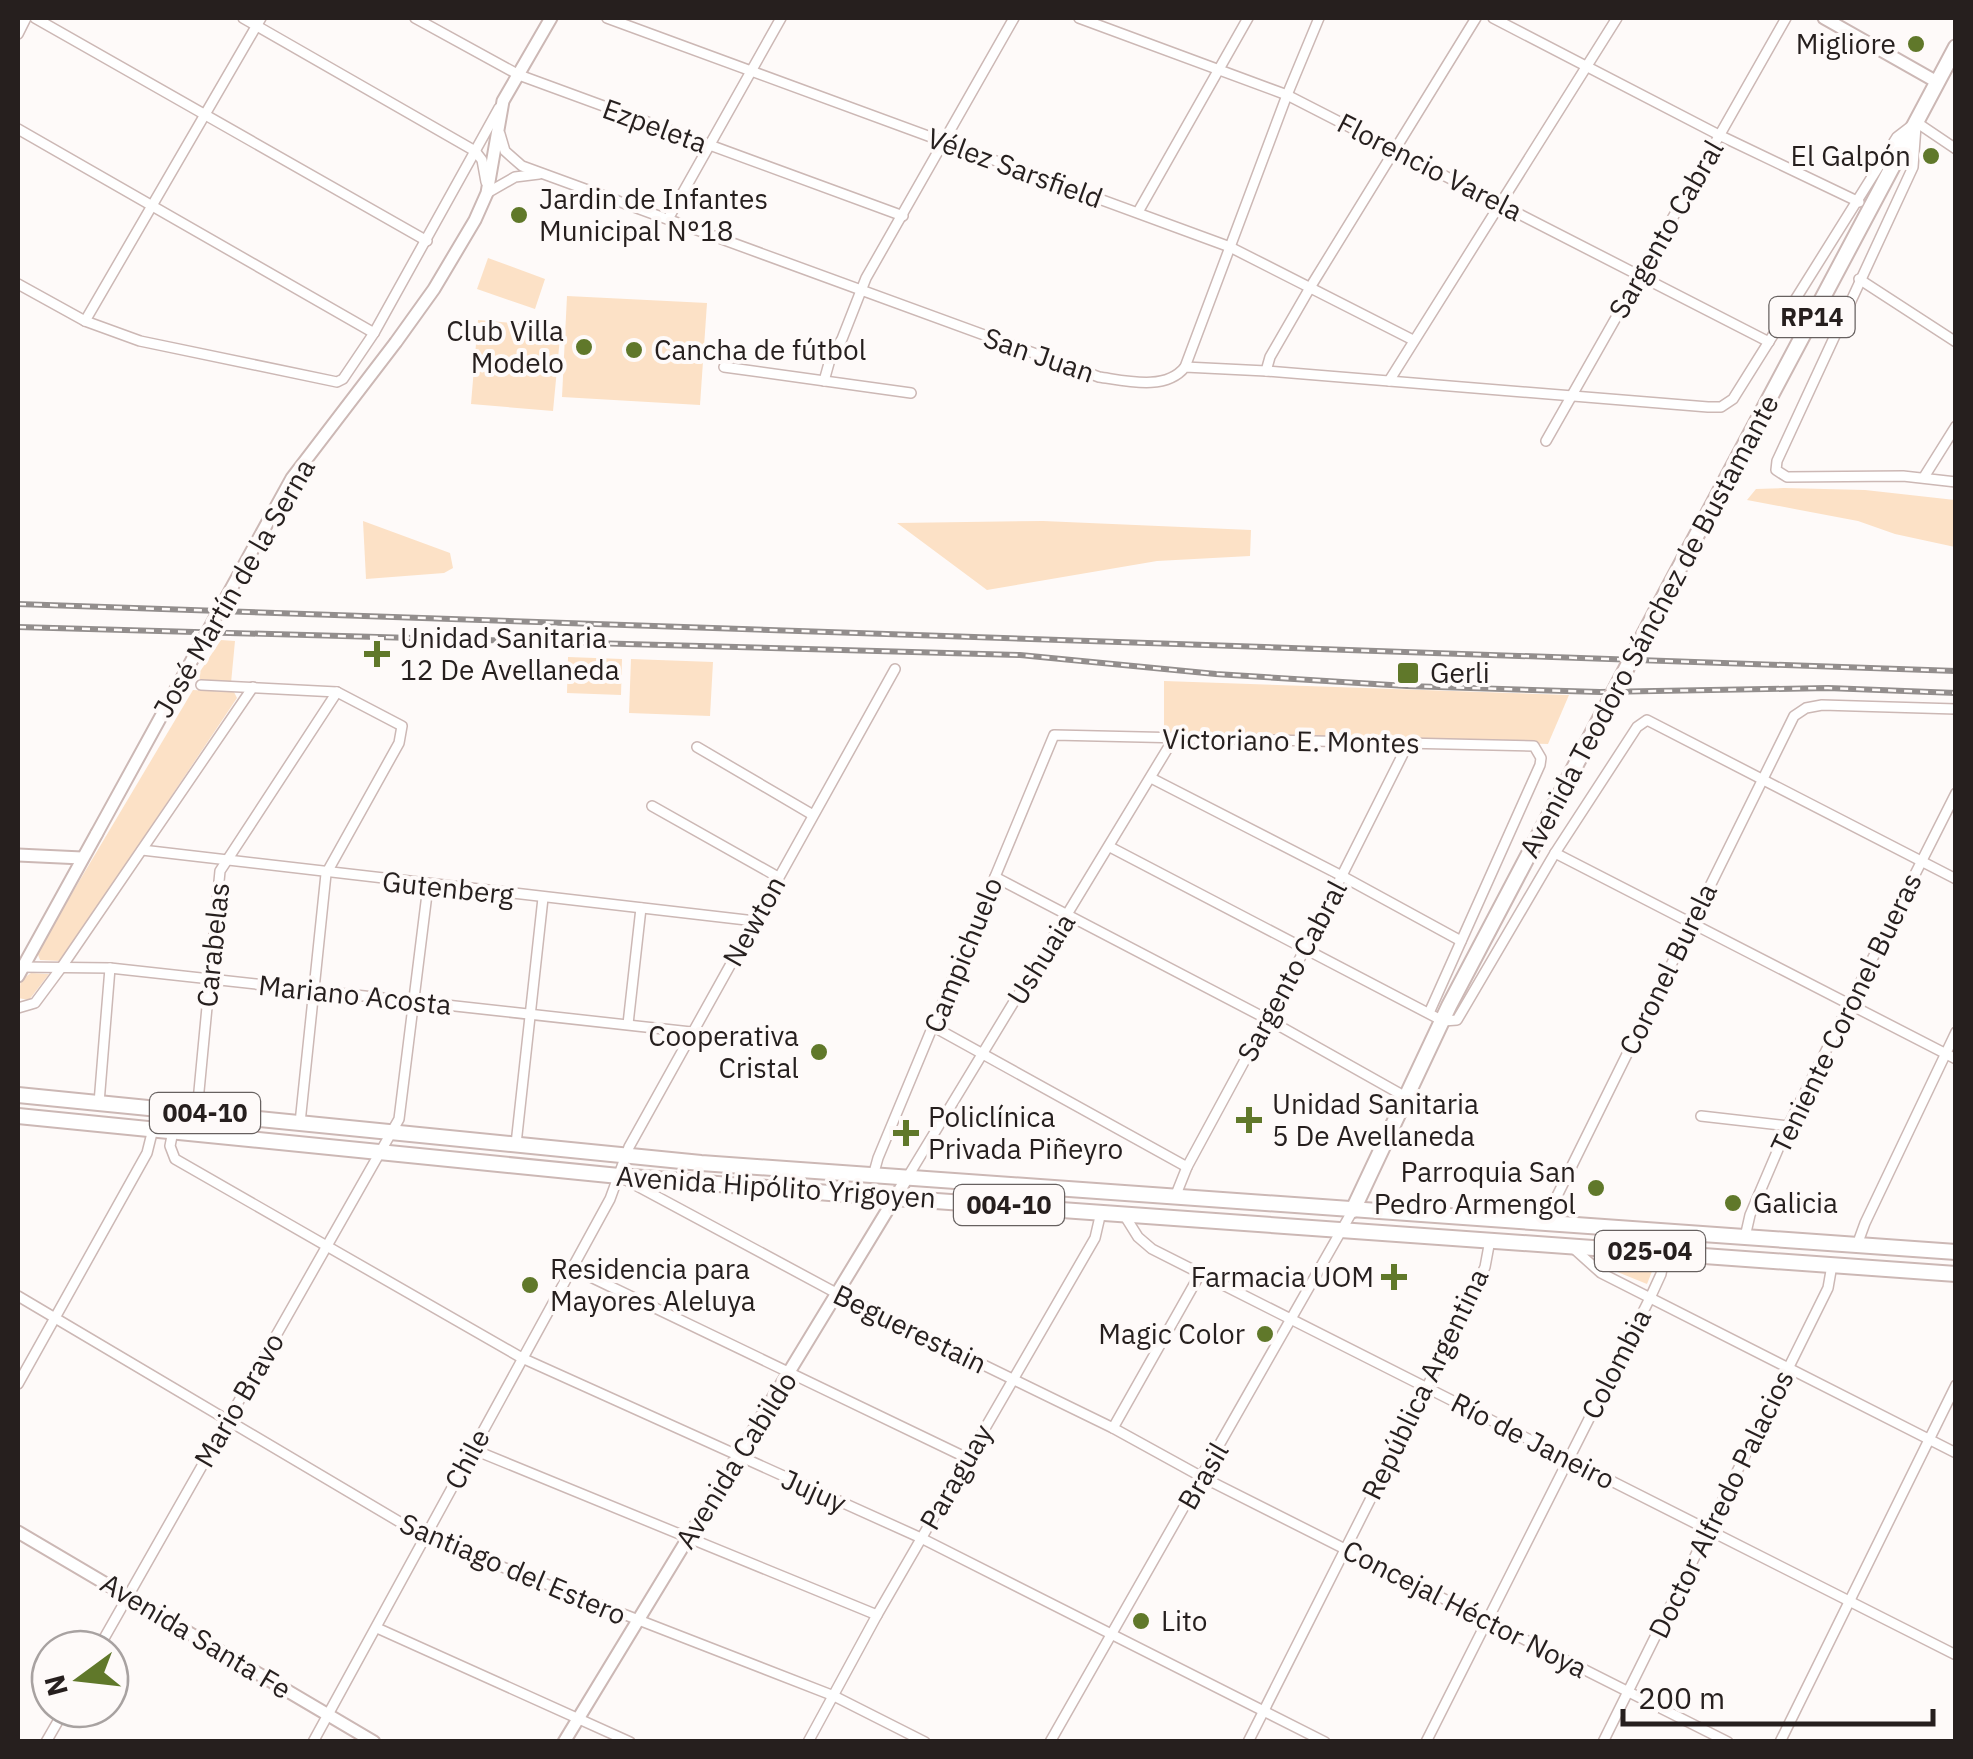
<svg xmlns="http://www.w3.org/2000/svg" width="1973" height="1759" font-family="'IBM Plex Sans',sans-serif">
<rect width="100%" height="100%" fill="#fefaf9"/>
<!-- green -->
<g fill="#fce1c6">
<polygon points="488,258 545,279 535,309 477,289"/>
<polygon points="567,296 707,303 700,405 562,397"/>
<polygon points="478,320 561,327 553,411 471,404"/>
<polygon points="1784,488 1865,490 1955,500 1955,547 1895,534 1858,521 1747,500 1756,489"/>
<polygon points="363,521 450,553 453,568 444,573 366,579"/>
<polygon points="1043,521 1251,530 1250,556 1157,561 987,590 897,523"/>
<polygon points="221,640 235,641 231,683 200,680 199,673"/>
<polygon points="568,657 622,659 621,695 567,693"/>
<polygon points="631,659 713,662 710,716 629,713"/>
<polygon points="1164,681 1569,695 1548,744 1164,732"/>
<polygon points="193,690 234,692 237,698 61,961 40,960 37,952"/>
<polygon points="31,973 49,974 29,1000 18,998 21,980"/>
<polygon points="1608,1258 1650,1261 1653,1269 1647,1284 1605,1267"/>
</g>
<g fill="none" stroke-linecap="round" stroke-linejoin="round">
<defs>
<g id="minor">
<polyline points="35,18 427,241"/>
<polyline points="243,18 475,151 482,160 486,182"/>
<polyline points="415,18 519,75 903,216"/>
<polyline points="607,18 1230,247 1413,340"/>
<polyline points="1079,18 1287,95 1769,342"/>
<polyline points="1493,18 1719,135 1859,202"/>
<polyline points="18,34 26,18"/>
<polyline points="1916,122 1956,149"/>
<polyline points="1916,126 1913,167 1777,461 1776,470 1787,477 1903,476 1956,482"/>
<polyline points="18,129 374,333"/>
<path d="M500,134l5,17 17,15 577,211c28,4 67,14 86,-10l81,4 442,36h13l12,-8 164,-262 13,-10"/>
<polyline points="487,193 515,177 539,174"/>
<polyline points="1138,212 1248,18"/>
<polyline points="668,219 781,18"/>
<polyline points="1859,279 1956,342"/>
<polyline points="18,284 85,321 140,341 337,382 343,379 374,333 499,108"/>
<polyline points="85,321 261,18"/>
<polyline points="724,367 911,393"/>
<polyline points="1185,367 1287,95 1319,18"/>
<polyline points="1266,371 1270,357 1311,286 1476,18"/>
<polyline points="824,381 831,356 842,339 866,278 1014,18"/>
<polyline points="1389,381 1617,18"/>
<polyline points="1546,441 1786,18"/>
<polyline points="1924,477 1956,426"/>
<polyline points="201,685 337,692 402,726 399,743 326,874 300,1123"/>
<polyline points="697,747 813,815"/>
<polyline points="1151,778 1342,876 1461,941"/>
<polyline points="652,806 778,877"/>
<polyline points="1110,847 1443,1021 1457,1020 1555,853 1637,727 1647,720 1956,879"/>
<polyline points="142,850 755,921"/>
<polyline points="1555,853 1956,1059"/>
<polyline points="995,877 1267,1019 1404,1096"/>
<polyline points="20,967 110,968 691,1032"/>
<polyline points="18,1008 35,1003 61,968 253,687"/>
<polyline points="628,1024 641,908"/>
<polyline points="934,1027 1187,1167"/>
<polyline points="99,1103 110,968"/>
<polyline points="197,1112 220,871 337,692"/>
<polyline points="1701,1116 1788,1126"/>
<polyline points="173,1131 170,1146 175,1159 522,1358 921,1538 1325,1742"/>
<polyline points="516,1144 543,898"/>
<polyline points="873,1176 878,1158 1054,735 1534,746 1541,758 1540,765 1429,1013"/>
<polyline points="907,1178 1174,738"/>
<polyline points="626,1180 838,1294 1113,1428 1202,1477 1728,1742"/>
<polyline points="1175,1197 1187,1167 1305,949 1408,744"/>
<polyline points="1123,1213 1138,1237 1152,1249 1956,1655"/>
<polyline points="1550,1224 1555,1200 1794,716 1806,708 1822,705 1956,709"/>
<polyline points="1745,1237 1750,1215 1788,1126 1956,793"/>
<polyline points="1857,1245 1865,1223 1956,1032"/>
<polyline points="1572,1247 1601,1273 1956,1453"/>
<polyline points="572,1268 967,1458"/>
<polyline points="18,1296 425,1537 834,1696 925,1742"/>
<polyline points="18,1384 147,1153 153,1129"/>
<polyline points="1113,1428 1200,1274"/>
<polyline points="472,1449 877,1615"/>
<polyline points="377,1628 630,1742"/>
<polyline points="98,1649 399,1119 428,886"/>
<polyline points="46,1742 65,1709"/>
<polyline points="313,1742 610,1199 629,1147 895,669"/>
<polyline points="808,1742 877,1615 1095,1238 1101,1212"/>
<polyline points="1050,1742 1353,1210"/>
<polyline points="1248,1742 1427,1387 1485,1267 1490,1240"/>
<polyline points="1426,1742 1650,1298 1661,1274 1665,1253"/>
<polyline points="1603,1742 1828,1288 1832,1265"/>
<polyline points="1780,1742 1956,1385"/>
</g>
<g id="tertiary">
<polyline points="1824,18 1937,82"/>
<polyline points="396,342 434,289 475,220 487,193 503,101 551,18"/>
<polyline points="18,855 82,858"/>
<polyline points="18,976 97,833"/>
<polyline points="18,1532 374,1742"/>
<polyline points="564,1742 907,1178"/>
</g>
<g id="primary">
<polyline points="1658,608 1956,47"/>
<polyline points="18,1095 701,1163 1956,1252"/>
<polyline points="18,1116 619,1176 866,1196 1956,1274"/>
<polyline points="1353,1210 1449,1006 1612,696"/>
</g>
</defs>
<!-- minor casing -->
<use href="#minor" stroke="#ccb8b5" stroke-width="12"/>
<!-- tertiary casing -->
<use href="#tertiary" stroke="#ccb8b5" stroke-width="15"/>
<!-- primary casing -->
<use href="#primary" stroke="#ccb8b5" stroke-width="18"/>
<!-- minor -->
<use href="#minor" stroke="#fff" stroke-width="9"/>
<!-- tertiary -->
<use href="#tertiary" stroke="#fff" stroke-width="11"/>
<!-- primary -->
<use href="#primary" stroke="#fff" stroke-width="14"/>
<defs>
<g id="rail">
<polyline points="18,604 1956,671"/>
<polyline points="18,627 1020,655 1216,674 1407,686 1600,692 1828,688 1956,693"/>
</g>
</defs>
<!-- rail casing -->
<use href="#rail" stroke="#938e8d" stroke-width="6"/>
<!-- rail -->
<use href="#rail" stroke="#fefaf9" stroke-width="2.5" stroke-dasharray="8" stroke-linecap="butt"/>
<defs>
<polyline id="tertiary-bridge" points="97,833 292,478 396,342"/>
<polyline id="primary-bridge" points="1612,696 1658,608"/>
</defs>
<!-- tertiary-bridge casing -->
<use href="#tertiary-bridge" stroke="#ccb8b5" stroke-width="15" stroke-linecap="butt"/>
<!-- primary-bridge casing -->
<use href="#primary-bridge" stroke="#ccb8b5" stroke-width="18" stroke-linecap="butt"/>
<!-- tertiary-bridge -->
<use href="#tertiary-bridge" stroke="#fff" stroke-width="11"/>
<!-- primary-bridge -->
<use href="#primary-bridge" stroke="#fff" stroke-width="14"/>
</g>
<!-- markers -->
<g fill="#60782a" stroke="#fefaf9" stroke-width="4">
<circle cx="1916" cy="44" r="10"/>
<circle cx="1931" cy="156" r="10"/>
<circle cx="519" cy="215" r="10"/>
<circle cx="584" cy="347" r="10"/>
<circle cx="634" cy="350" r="10"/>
<path d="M372 639h10v10h10v10h-10v10h-10v-10h-10v-10h10z"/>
<rect x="1396" y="661" width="24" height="24" rx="5"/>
<circle cx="819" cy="1052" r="10"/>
<path d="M1244 1105h10v10h10v10h-10v10h-10v-10h-10v-10h10z"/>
<path d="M901 1118h10v10h10v10h-10v10h-10v-10h-10v-10h10z"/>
<circle cx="1596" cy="1188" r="10"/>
<circle cx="1733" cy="1203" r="10"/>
<path d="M1389 1262h10v10h10v10h-10v10h-10v-10h-10v-10h10z"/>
<circle cx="530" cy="1285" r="10"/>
<circle cx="1265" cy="1334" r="10"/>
<circle cx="1141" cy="1621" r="10"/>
</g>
<g text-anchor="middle" stroke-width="8" stroke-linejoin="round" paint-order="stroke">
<!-- shield labels -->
<g fill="#fefaf9" stroke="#676160" stroke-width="2.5">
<rect x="1769.5" y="297" width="85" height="40" rx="8"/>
<rect x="150" y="1093" width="110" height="40" rx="8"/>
<rect x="954" y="1185" width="110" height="40" rx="8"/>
<rect x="1595" y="1231" width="110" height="40" rx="8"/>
</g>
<g font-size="25" font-weight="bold" fill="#261f1e">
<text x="1812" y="326">RP14</text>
<text x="205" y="1122">004-10</text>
<text x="1009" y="1214">004-10</text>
<text x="1650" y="1260">025-04</text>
</g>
<!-- poi labels -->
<g font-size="28" fill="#261f1e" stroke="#fefaf9" text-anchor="start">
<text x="1896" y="54" text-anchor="end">Migliore</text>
<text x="1911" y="166" text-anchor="end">El Galpón</text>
<text x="539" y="209">Jardin de Infantes<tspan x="539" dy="32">Municipal N°18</tspan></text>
<text x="564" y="341" text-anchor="end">Club Villa<tspan x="564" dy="32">Modelo</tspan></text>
<text x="654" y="360">Cancha de fútbol</text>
<text x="400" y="648">Unidad Sanitaria<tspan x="400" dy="32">12 De Avellaneda</tspan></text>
<text x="1430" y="683">Gerli</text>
<text x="799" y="1046" text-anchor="end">Cooperativa<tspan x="799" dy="32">Cristal</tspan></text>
<text x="1272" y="1114">Unidad Sanitaria<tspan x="1272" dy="32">5 De Avellaneda</tspan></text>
<text x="928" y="1127">Policlínica<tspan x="928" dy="32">Privada Piñeyro</tspan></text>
<text x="1576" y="1182" text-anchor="end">Parroquia San<tspan x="1576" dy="32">Pedro Armengol</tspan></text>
<text x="1753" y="1213">Galicia</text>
<text x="550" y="1279">Residencia para<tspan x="550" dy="32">Mayores Aleluya</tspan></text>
<text x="1374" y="1287" text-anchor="end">Farmacia UOM</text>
<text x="1245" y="1344" text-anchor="end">Magic Color</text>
<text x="1161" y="1631">Lito</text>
</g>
<!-- street labels -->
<g font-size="28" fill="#261f1e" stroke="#fefaf9">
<text transform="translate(655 126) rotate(20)" y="10">Ezpeleta</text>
<text transform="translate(1430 167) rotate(27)" y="10">Florencio Varela</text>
<text transform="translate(1015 168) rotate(20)" y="10">Vélez Sarsfield</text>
<text transform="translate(1666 229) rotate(-60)" y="10">Sargento Cabral</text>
<text transform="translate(1039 355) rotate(19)" y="10">San Juan</text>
<text transform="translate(234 588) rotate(-60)" y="10">José Martín de la Serna</text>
<text transform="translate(1649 626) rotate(-62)" y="10">Avenida Teodoro Sánchez de Bustamante</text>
<text transform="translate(1291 741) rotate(1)" y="10">Victoriano E. Montes</text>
<text transform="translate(448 888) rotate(6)" y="10">Gutenberg</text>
<text transform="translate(754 921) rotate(-61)" y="10">Newton</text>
<text transform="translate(213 945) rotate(-84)" y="10">Carabelas</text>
<text transform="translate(963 955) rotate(-68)" y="10">Campichuelo</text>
<text transform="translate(1041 959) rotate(-58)" y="10">Ushuaia</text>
<text transform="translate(1668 969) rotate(-64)" y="10">Coronel Burela</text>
<text transform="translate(1292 971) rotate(-62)" y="10">Sargento Cabral</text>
<text transform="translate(355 995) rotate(6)" y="10">Mariano Acosta</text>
<text transform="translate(1846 1013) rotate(-64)" y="10">Teniente Coronel Bueras</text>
<text transform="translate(776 1187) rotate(4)" y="10">Avenida Hipólito Yrigoyen</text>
<text transform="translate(910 1329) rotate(26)" y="10">Beguerestain</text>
<text transform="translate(1616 1364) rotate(-63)" y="10">Colombia</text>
<text transform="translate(1425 1384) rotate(-64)" y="10">República Argentina</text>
<text transform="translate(239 1400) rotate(-60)" y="10">Mario Bravo</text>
<text transform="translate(1533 1441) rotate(27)" y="10">Río de Janeiro</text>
<text transform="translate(467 1459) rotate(-62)" y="10">Chile</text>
<text transform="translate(736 1460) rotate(-58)" y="10">Avenida Cabildo</text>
<text transform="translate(1203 1476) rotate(-60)" y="10">Brasil</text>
<text transform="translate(956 1477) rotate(-60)" y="10">Paraguay</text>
<text transform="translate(814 1491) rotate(24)" y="10">Jujuy</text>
<text transform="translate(1721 1504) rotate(-64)" y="10">Doctor Alfredo Palacios</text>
<text transform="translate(513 1569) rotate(23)" y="10">Santiago del Estero</text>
<text transform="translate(1465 1609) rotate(27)" y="10">Concejal Héctor Noya</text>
<text transform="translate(196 1636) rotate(31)" y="10">Avenida Santa Fe</text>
</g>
</g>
<!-- border -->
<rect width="1973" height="1759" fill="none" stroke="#261f1e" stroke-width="40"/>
<!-- north arrow -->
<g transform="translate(80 1679) rotate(255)"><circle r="48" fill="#fefaf9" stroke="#a8a2a1" stroke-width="2.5"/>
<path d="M0-8L18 38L0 25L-18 38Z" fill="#60782a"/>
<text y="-15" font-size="28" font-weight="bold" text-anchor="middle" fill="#261f1e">N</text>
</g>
<!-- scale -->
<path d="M1623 1709v15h310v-15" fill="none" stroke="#261f1e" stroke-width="5"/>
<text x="1638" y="1709" font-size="30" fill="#261f1e" stroke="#fefaf9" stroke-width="8" paint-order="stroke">200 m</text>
</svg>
